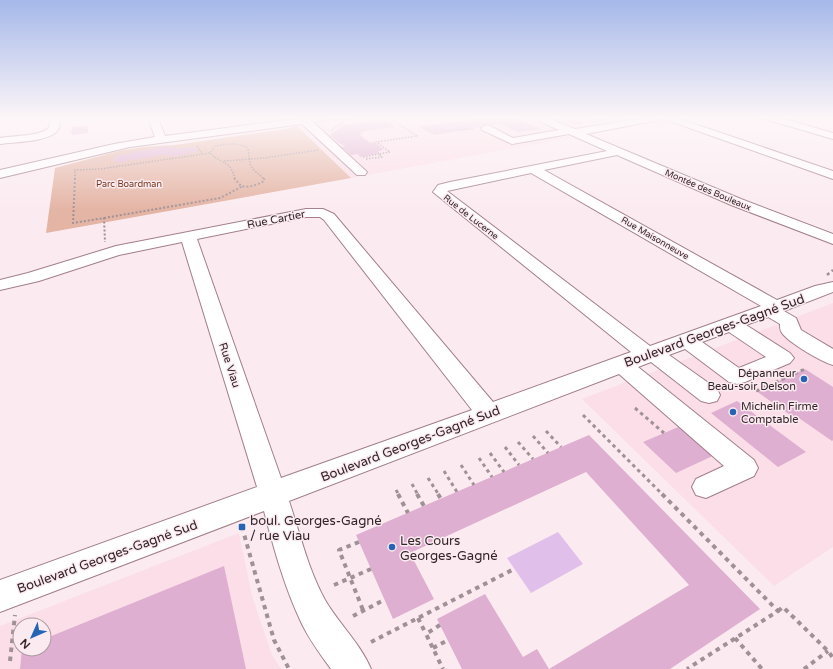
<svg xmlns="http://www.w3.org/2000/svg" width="833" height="669" font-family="'Varela Round',sans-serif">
<rect width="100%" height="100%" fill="#fbebf0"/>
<!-- built -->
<g fill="#fbdee7" fill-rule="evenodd">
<polygon points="363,118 530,118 576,137 351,178 297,126"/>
<polygon points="833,303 833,547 774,586 582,399"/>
<path d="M239,533l13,63 20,59 9,14h-281v-43zM20,625h24v24h-24z"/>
</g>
<!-- green -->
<polygon fill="#e4b4a4" points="297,126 351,178 46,233 55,168 119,151 143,147 175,145 285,129"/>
<!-- water -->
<polygon fill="#e0bfeb" points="558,532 583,564 531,593 507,558"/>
<!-- building -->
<g fill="#deafd0">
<polygon points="478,118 516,118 540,129 518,132 499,124 434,135 420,127"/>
<polygon points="593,118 602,118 607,120 593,122 586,119"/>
<polygon points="384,119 395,124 392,124 395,127 364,131 360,135 370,143 374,142 384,150 378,151 380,153 360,157 358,154 351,155 342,147 345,146 339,143 330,135 344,125"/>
<polygon points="570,120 580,120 586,123 575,125 566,121"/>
<polygon points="88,126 88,133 72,135 72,132 70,133 73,127"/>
<polygon points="169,146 170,148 176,147 177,149 195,147 197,152 169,157 169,154 116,163 114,156 133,153 132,152"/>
<polygon points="805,369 833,387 833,440 832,441 796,416 793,417 756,391"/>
<polygon points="737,401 806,452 778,467 711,413"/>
<polygon points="683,425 717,454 676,473 643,442"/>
<polygon points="589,435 760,609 670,669 462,669 437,619 485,594 523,657 537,649 549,669 689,585 586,472 410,553 434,599 393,619 356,535"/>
<polygon points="224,566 246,669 20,669 22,649 44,649 44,639"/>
</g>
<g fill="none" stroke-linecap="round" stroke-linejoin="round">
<defs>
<g id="minor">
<path d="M50,118h10c0,4 0,9 -2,12 -8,12 -45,12 -58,14v-6c9,-2 45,-2 49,-11 1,-2 1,-6 1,-9z"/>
<polygon points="148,118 158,118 165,136 301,118 329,118 327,120 313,122 367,172 365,175 357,175 302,124 130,147 0,178 0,170 114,144 155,137"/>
<path d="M535,118h13l27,11 69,-11h33l156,53v8l-169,-60 -78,15 155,65 92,35v10l-102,-39 -114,-50 -73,15 233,130 38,-14 18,-4v10l-49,19 12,7 5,12 32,19v16c-11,-3 -44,-22 -51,-32 -2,-3 -2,-5 -2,-9l-12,-7 -22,8 44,28 4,5 -4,5 -45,19 -8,2 -8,-2 -44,-33 -16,6 48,34 3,6 -3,6 -8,2 -8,-2 -50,-39 -13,5 116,93 4,8 -4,8 -48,22 -10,-3 -4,-8 4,-8 28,-13 -105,-92 -330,127c11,33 19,68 36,99 14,24 35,43 46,69h-40c-11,-15 -22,-30 -30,-47 -17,-36 -27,-73 -37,-111l-264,101v-32l257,-93 -75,-245 -63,13 -80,26 -39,9v-10l28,-7 88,-27 190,-37h17l11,5 159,188 138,-50 -198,-160 5,-7 12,-3 157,-31 -38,-17 -57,10 -30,-14 -1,-2 5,-3 4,1 23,12 46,-8 -22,-10zM531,173l230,133 -111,40 -203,-155zM306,217h14l4,3 148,190 -191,68 -84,-239zM729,332l37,25 -27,11 -37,-26z"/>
<polygon points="766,118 781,118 833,133 833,139 768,120"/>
</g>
</defs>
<!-- minor casing -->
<use href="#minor" stroke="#a27f89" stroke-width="2"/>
<!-- path-far4 -->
<g stroke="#a09196" stroke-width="1.5" stroke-dasharray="1.5 1.5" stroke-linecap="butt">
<polyline points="368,118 372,121"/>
<polyline points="437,118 446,123"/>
<polyline points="335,120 359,118"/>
<polyline points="332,130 348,119"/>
<polyline points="460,130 473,129"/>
<polyline points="197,146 202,154"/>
<polyline points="363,157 379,154"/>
<polyline points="366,159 382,157 379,154 390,152 376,142 417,136 389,118"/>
<polyline points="224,161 264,158 318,150"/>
<polyline points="74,170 100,169 210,153"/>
<polyline points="75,179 75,170"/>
<path d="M235,179c-5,-20 -13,-14 -25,-26l5,-7c12,-2 22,-4 33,2l2,16 3,5 11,10"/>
</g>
<!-- path-far3 -->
<g stroke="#a09196" stroke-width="2" stroke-dasharray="2 2" stroke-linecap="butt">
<polyline points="75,178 73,223 104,218 105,242"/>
<path d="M234,178l7,8c8,2 16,-1 23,-5v-3"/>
<polyline points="104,218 220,198 243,186"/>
</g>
<!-- path-far2 -->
<polyline stroke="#a09196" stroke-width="2.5" stroke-dasharray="3 3" stroke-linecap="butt" points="827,275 833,270"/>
<!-- path-far1 -->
<g stroke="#a09196" stroke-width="3" stroke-dasharray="3.5 3.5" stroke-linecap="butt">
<polyline points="756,391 805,369"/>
<polyline points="635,408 664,433"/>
<polyline points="583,415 663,495"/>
<polyline points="546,431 561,447"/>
<polyline points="533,436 548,453"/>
<polyline points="518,442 533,459"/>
<polyline points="505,447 519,465"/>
<polyline points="490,453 504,472"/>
<polyline points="479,458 492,477"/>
<polyline points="461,465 474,485"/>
<polyline points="444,471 457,492"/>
<polyline points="428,478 439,495"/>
<polyline points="412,484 418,495"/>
<polyline points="396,490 399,495"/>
</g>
<!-- path -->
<g stroke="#a09196" stroke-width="4" stroke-dasharray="4.5 4.5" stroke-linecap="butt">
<polyline points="398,494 408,513"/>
<polyline points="417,494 424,506"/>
<polyline points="438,494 441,499"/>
<polyline points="662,494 778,611 687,669"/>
<polyline points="242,527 274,640 289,669"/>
<polyline points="359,542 339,550 363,610"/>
<polyline points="334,585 371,569"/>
<polyline points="778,611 783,607 828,651 833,658"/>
<polyline points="353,616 384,600"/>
<polyline points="418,618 426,634"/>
<polyline points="440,625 426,634 443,669"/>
<polyline points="735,638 762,669"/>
<polyline points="371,642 514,569"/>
<polyline points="433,648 448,640"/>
<polyline points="10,661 15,615"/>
<polyline points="804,669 828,651"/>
</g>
<!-- minor -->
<use href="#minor" fill="#fff" fill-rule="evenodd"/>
</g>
<!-- sky -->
<linearGradient id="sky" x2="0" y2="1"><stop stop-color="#a5b8e9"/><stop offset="0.56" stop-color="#fdf6f8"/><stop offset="1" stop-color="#fdf6f8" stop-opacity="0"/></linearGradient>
<rect width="833" height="211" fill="url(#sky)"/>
<!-- markers -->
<g fill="#2464b5" stroke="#fbebf0" stroke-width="1.5">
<circle cx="804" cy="379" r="4"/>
<circle cx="733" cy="412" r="4"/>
<rect x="238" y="523" width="8" height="8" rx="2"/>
<circle cx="392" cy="547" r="4"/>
</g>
<g text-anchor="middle" stroke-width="3" stroke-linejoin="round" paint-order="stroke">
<!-- far-park labels -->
<g font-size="9" fill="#76341d" stroke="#fbebf0">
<text x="129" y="187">Parc Boardman</text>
</g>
<!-- far-street labels -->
<g font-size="9" fill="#322428" stroke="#fbebf0">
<text transform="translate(708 190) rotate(23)" y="3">Montée des Bouleaux</text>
<text transform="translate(471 217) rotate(38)" y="3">Rue de Lucerne</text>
<text transform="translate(655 238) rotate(30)" y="3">Rue Maisonneuve</text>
</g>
<!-- street labels -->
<g font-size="11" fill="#322428" stroke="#fbebf0">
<text transform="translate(276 219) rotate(-11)" y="4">Rue Cartier</text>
<text transform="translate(230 365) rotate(72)" y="4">Rue Viau</text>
</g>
<!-- poi labels -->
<g font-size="11" fill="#322428" stroke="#fbebf0" text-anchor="end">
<text x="796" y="377">Dépanneur<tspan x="796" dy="13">Beau-soir Delson</tspan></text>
<text x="741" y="410" text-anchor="start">Michelin Firme<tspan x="741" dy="13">Comptable</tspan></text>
</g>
<!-- near-street labels -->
<g font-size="13" fill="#322428" stroke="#fbebf0">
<text transform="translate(714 330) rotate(-20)" y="5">Boulevard Georges-Gagné Sud</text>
<text transform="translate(410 443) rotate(-21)" y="5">Boulevard Georges-Gagné Sud</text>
<text transform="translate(107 556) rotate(-20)" y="5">Boulevard Georges-Gagné Sud</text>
</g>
<!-- near-poi labels -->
<g font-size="13" fill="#322428" stroke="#fbebf0" text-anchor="start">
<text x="250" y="525">boul. Georges-Gagné<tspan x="250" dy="15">/ rue Viau</tspan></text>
<text x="400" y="545">Les Cours<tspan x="400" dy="15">Georges-Gagné</tspan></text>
</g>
</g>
<!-- north arrow -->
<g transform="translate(32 637) rotate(225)"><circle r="19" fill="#fbebf0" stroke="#ab9ba0"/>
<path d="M0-3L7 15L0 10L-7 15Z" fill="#2464b5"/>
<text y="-6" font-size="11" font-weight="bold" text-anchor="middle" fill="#322428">N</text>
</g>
</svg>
